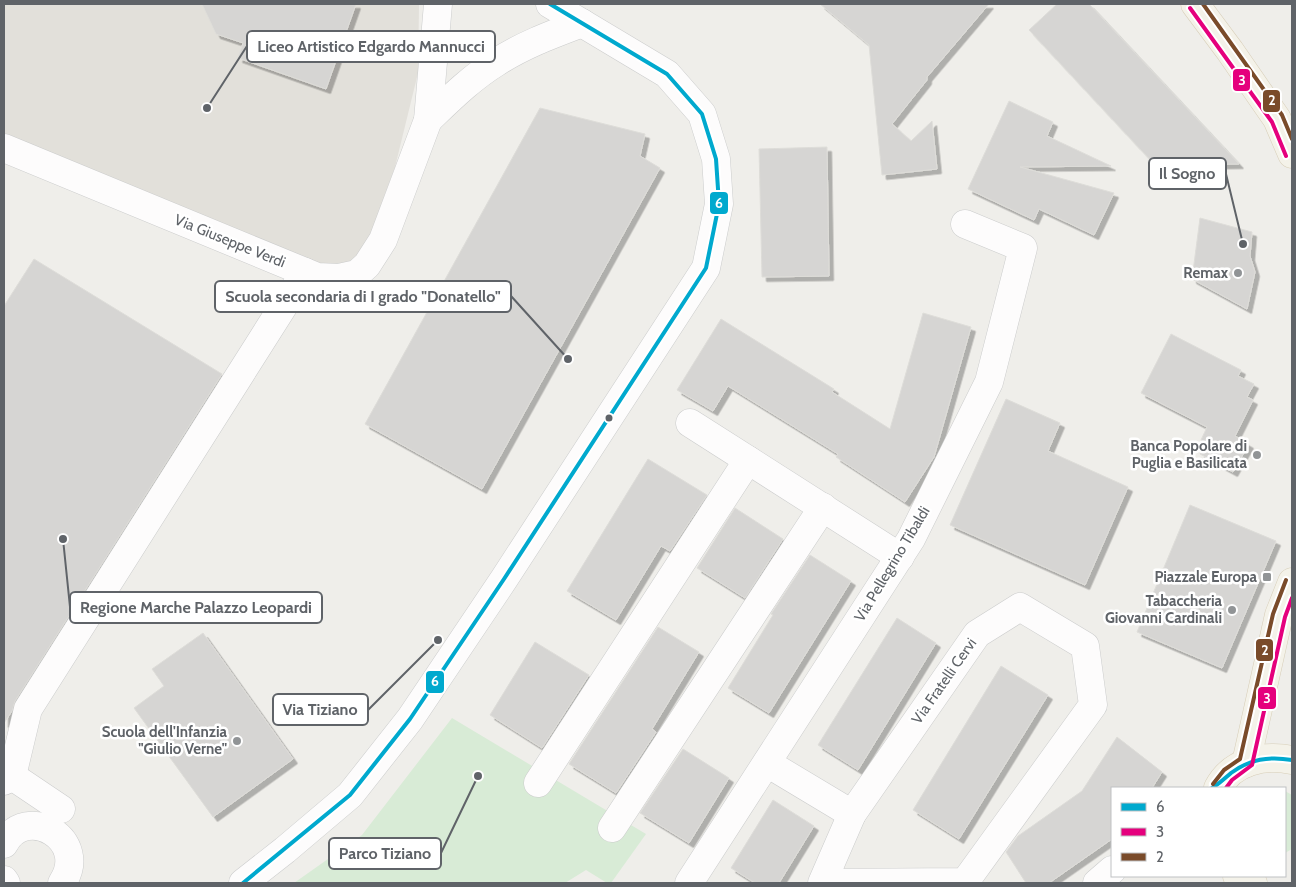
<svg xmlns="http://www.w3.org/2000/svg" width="1296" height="887" font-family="Cabin,sans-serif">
<defs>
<filter id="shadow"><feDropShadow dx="4.5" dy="4.5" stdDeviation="0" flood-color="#0004"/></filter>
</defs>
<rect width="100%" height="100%" fill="#efeeea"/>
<!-- education -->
<polygon fill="#e2e0da" points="4,4 419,4 418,73 395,167 366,246 344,273 4,144"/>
<!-- green -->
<g fill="#d8ebd6">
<polygon points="452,718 646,834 611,883 607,883 586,870 565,883 294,883 362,835"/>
<polygon points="1285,791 1292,795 1292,849 1285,853"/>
</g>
<!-- building -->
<g fill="#d6d5d3" stroke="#deddd9" filter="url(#shadow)">
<polygon points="202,4 356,4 326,89 238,58 243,43 216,34"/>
<polygon points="820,4 989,4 927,77 927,80 892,124 911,141 932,121 937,169 882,175 869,45"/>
<polygon points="1057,4 1089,4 1239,164 1155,165 1029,30"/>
<polygon points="1009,101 1053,122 1047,136 1111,166 1020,167 1114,193 1094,235 1039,209 1034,220 968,189"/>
<polygon points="540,108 645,134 640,156 660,168 482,489 365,424"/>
<polygon points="827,147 829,276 762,277 759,149"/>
<polygon points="1200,218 1252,232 1250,256 1255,272 1247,309 1192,279"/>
<polygon points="34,259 222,374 15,701 12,711 4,723 4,306"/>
<polygon points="923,313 971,327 934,457 905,502 836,457 838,454 728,386 713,411 677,390 721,319 834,389 832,392 890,429"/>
<polygon points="1171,334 1241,370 1238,376 1254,384 1247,397 1253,400 1235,436 1249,444 1233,472 1200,454 1206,443 1201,440 1207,427 1141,393"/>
<polygon points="1006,399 1060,423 1048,451 1128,487 1085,585 950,525"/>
<polygon points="648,459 707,495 670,551 661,546 616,620 567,591"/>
<polygon points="1190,505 1276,541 1222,668 1137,632"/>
<polygon points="735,508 783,539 745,598 697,568"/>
<polygon points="810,555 851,581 769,713 728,688 773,615 771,614"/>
<polygon points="897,618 936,643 858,770 818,745"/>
<polygon points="658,627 699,652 652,729 656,732 616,793 569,764"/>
<polygon points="203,633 293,759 213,817 134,708 164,686 152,669"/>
<polygon points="535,642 589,675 542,748 490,715"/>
<polygon points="1001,666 1048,695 959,839 913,810"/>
<polygon points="1117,737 1162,772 1152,788 1112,788 1112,839 1049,883 1026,883 1006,852 1018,836 1082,791"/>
<polygon points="683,749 729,778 689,843 640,813"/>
<polygon points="773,800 814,826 779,883 755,883 731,868"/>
</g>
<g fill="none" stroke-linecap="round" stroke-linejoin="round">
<defs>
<g id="street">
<path d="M428,120c22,-21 43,-42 69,-58 26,-17 56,-28 85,-39"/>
<polyline points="4,148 317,277 339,278 357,274 367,265 383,240 428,120 438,4"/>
<polyline points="690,423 900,557"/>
<polyline points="767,763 852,814"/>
<polyline points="12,776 61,809"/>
<polyline points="4,781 12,776 28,709 305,272"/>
<polyline points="538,783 748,460"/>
<polyline points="612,828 823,507"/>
<path d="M4,844c22,-42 87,-4 58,39"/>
<polyline points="4,880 6,883"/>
<polyline points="965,882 1093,705 1085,646 1020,607 977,634 852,814 822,883 965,882 966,883"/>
<polyline points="243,883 285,850 350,795 410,719 504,579 706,268 719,204 716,159 702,114 667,74 550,4"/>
<polyline points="689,883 911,539 989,382 1023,248 965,224"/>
<polyline points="1097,883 1112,870"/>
</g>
<g id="primary">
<polyline points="1195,4 1230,51 1277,119 1292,154"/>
<polyline points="1246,763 1279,615 1292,582"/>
<path d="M1218,788c14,-27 47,-34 74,-28"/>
<polyline points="1237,876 1253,883"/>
</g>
</defs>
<!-- street casing -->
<use href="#street" stroke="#cbcccc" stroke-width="29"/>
<!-- primary casing -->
<use href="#primary" stroke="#d7ceb8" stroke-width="29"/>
<!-- street -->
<use href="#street" stroke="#fdfcfc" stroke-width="28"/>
<!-- primary -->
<use href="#primary" stroke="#f4f2e9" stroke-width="28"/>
<defs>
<g id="bus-1">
<path d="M1212,788c7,-4 13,-10 19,-15 19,-14 38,-17 61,-13"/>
<polyline points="243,883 350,795 410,719 504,579 706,268 719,204 716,159 702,114 667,74 550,4"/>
</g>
<g id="bus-2">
<polyline points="1190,8 1272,122 1286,156"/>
<polyline points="1226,788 1232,780 1252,765 1285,617 1292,598"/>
</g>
<g id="bus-3">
<polyline points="1203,4 1282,115 1292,139"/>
<polyline points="1213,784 1224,770 1240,759 1273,614 1286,580"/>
</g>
</defs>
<!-- bus-1 casing -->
<use href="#bus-1" stroke="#fff" stroke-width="8"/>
<!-- bus-2 casing -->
<use href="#bus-2" stroke="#fff" stroke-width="8"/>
<!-- bus-3 casing -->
<use href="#bus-3" stroke="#fff" stroke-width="8"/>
<!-- bus-1 -->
<use href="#bus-1" stroke="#00a9ce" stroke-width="4"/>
<!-- bus-2 -->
<use href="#bus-2" stroke="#e5007d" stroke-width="4"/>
<!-- bus-3 -->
<use href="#bus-3" stroke="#7a4b2a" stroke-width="4"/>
</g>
<!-- markers -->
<g fill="#919496" stroke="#fff" stroke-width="2">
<circle cx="1238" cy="273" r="5"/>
<circle cx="1257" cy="455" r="5"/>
<rect x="1262" y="572" width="10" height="10" rx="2.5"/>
<circle cx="1232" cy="610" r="5"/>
<circle cx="237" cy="741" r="5"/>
</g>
<circle fill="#5f6368" stroke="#fff" stroke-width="2" cx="609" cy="418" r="4.5"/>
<g text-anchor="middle" stroke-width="5" stroke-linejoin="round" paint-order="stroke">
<!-- street labels -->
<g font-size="15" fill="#5f6368" stroke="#fff">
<text transform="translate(230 241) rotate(22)" y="5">Via Giuseppe Verdi</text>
<text transform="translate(892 564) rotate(-59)" y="5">Via Pellegrino Tibaldi</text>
<text transform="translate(944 681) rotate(-55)" y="5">Via Fratelli Cervi</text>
</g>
<!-- poi labels -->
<g font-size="15" font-weight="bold" fill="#5f6368" stroke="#fff" text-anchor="end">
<text x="1228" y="278">Remax</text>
<text x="1247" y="451">Banca Popolare di<tspan x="1247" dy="17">Puglia e Basilicata</tspan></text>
<text x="1257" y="582">Piazzale Europa</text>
<text x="1222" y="606">Tabaccheria<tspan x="1222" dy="17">Giovanni Cardinali</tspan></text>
<text x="227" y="737">Scuola dell'Infanzia<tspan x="227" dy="17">"Giulio Verne"</tspan></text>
</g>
</g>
<!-- callouts -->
<path fill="none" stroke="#5f6368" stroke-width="2" d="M207 108L247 46M1243 244L1226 174M568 359L511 296M63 539L70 607M438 640L368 710M478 776L441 853"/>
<g fill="#5f6368" stroke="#fff" stroke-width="2">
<circle cx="207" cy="108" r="5"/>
<circle cx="1243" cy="244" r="5"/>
<circle cx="568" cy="359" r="5"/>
<circle cx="63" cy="539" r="5"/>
<circle cx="438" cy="640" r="5"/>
<circle cx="478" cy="776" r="5"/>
</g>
<g fill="#fff" stroke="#5f6368" stroke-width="2">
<rect x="247" y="31" width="248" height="31" rx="5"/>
<rect x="1149" y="158" width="77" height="31" rx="5"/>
<rect x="215" y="281" width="296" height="31" rx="5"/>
<rect x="70" y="592" width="252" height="31" rx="5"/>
<rect x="273" y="694" width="95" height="31" rx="5"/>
<rect x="329" y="838" width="112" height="31" rx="5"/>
</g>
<g font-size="16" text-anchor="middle" font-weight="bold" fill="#5f6368">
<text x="371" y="52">Liceo Artistico Edgardo Mannucci</text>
<text x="1187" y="179">Il Sogno</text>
<text x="363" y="302">Scuola secondaria di I grado "Donatello"</text>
<text x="196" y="613">Regione Marche Palazzo Leopardi</text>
<text x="320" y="715">Via Tiziano</text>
<text x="385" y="859">Parco Tiziano</text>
</g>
<g stroke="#fff" stroke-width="2">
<rect x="1232" y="68" width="19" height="24" rx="5" fill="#e5007d"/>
<rect x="1262" y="89" width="19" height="24" rx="5" fill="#7a4b2a"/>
<rect x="709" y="191" width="20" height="24" rx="5" fill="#00a9ce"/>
<rect x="1255" y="638" width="19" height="24" rx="5" fill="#7a4b2a"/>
<rect x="425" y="670" width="20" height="24" rx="5" fill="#00a9ce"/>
<rect x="1257" y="686" width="20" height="24" rx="5" fill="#e5007d"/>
</g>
<g font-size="14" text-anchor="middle" font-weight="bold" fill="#fff">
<text x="1242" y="85">3</text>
<text x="1272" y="105">2</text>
<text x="719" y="208">6</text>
<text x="1265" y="655">2</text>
<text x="435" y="686">6</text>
<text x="1267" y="703">3</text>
</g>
<!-- border -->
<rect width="1296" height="887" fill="none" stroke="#5f6368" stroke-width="10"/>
<!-- legend -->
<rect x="1111" y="787" width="175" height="90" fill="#ffffff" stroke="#bfc1c3"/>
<rect x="1121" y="803" width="25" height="8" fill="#00a9ce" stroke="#bfc1c3"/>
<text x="1156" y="812" font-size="15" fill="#5f6368">6</text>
<rect x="1121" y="828" width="25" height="8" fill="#e5007d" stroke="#bfc1c3"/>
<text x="1156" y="837" font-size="15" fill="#5f6368">3</text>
<rect x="1121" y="853" width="25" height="8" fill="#7a4b2a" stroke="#bfc1c3"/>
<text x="1156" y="862" font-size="15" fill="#5f6368">2</text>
</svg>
